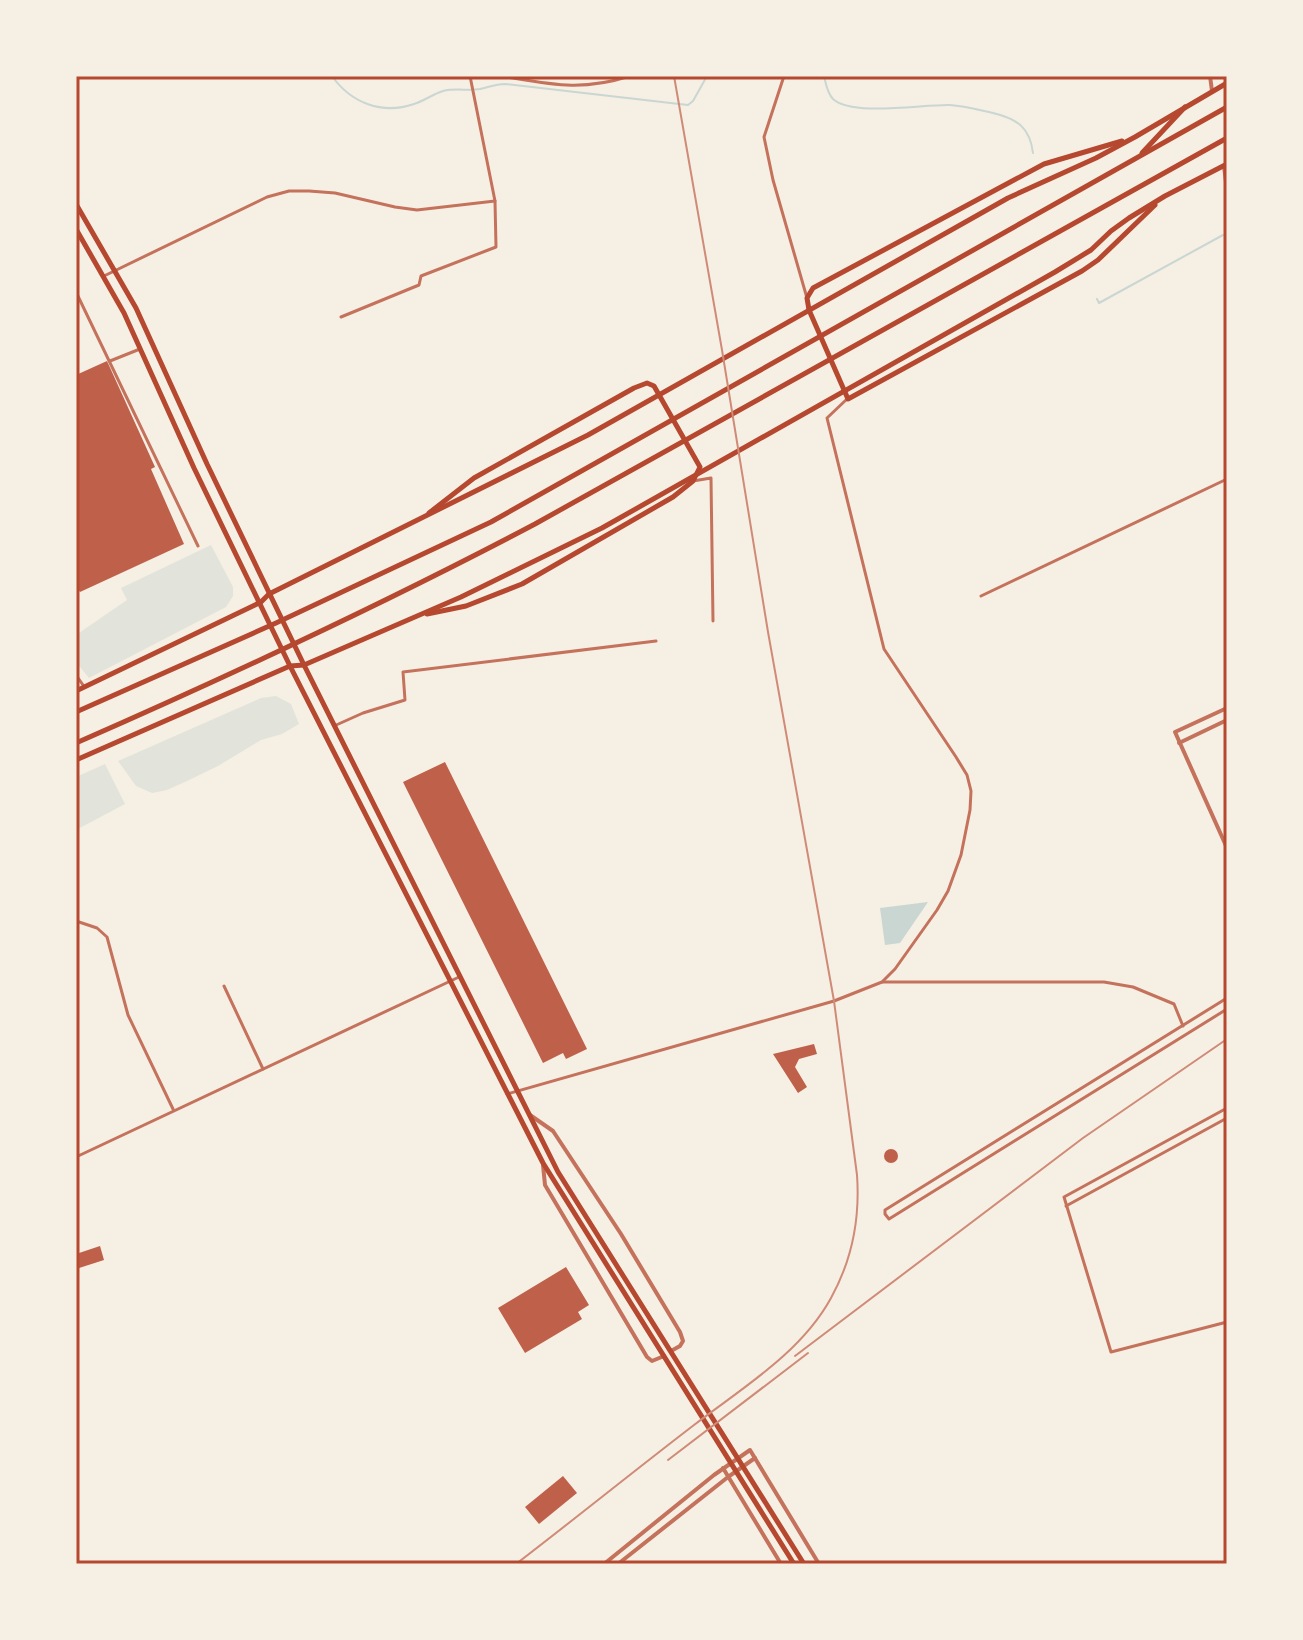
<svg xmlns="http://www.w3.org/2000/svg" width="1303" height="1640" font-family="Manrope,sans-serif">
<rect width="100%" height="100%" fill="#f6efe4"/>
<!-- green -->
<g fill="#e2e4dc">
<polygon points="211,545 233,587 233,596 226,607 89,678 76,662 76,635 127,600 121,588"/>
<polygon points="276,696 291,704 299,724 282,734 261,740 218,766 187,781 167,790 152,793 136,786 118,761 261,698"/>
<polygon points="105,764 125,804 76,830 76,777"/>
</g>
<!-- water -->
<polygon fill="#c9d6d2" points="928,902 900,943 885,945 880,908"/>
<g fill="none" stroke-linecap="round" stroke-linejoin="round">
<!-- stream -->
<g stroke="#c9d6d2" stroke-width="2">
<path d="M332,76c19,27 50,39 82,28 10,-3 19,-10 29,-13 12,-3 25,0 37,-2 9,-2 16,-5 25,-5l183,21 5,-4 14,-25"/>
<path d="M824,76c2,8 3,17 9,23 20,18 91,5 117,6 15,1 29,5 43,8 25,6 37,15 40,40"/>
<polyline points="1097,299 1099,303 1223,235"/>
</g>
</g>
<!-- building -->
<g fill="#bf614a">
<polygon points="107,361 155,467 151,469 184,544 80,592 76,586 76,375"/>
<polygon points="445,762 587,1049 566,1059 563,1053 543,1063 403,782"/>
<polygon points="814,1044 817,1054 799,1059 795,1067 807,1087 798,1093 773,1054"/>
<circle cx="891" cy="1156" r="7"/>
<polygon points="100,1246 104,1260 76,1269 76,1254"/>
<polygon points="566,1267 589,1305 578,1312 582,1319 525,1353 498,1308"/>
<polygon points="563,1476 577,1493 539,1524 525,1507"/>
</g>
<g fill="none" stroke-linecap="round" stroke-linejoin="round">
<!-- minor -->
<g stroke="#c5725c" stroke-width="3">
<path d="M501,76c49,8 79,16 129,0"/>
<polyline points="784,76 764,137 773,180 807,298"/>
<polyline points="104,276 267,197 289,191 309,191 335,193 395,207 417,210 495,201"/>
<polyline points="76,292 198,546"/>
<polyline points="341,317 419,285 421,276 496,247 495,201 470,76"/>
<polyline points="110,361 140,349"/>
<polyline points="693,481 711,478 713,621"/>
<polyline points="981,596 1227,479"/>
<polyline points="76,675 83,685"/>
<polyline points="334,726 363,713 405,700 403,672 656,641"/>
<polyline points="76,921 97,928 107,937 128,1015 173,1109"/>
<polyline points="882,982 1104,982 1133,987 1174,1004 1183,1026"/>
<polyline points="224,986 263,1069"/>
<polyline points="1227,998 885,1210 885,1214 889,1219 1227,1009"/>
<polyline points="507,1094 834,1001 882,982 895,969 937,910 948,891 961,855 970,810 971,791 967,775 956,757 884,649 827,418 847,399"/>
<polyline points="1227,1108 1064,1197 1111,1352 1227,1322"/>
<polyline points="76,1157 459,977"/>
<polyline points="1066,1206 1227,1118"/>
</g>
<!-- tertiary -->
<g stroke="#c5725c" stroke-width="4">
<polyline points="1210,76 1212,91"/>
<polyline points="1226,76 1227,77"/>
<polyline points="1224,166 1227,190"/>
<polyline points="1227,708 1175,732 1227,848"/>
<polyline points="1179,743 1227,720"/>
<polyline points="530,1115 553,1131 621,1234 680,1332 683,1341 680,1346 671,1351"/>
<polyline points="543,1165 545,1185 647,1357 652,1361 664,1356"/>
<polyline points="723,1468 781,1564"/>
<polyline points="604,1564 714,1475 750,1450 819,1564"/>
<polyline points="618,1564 728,1477 755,1458"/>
</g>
<!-- secondary -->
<g stroke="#b5482f" stroke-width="5">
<polyline points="1122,141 1044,164 813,288 807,298 809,310 848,399 1082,271 1098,260 1155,205"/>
<polyline points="427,614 466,606 522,584 673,497 693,481 700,467 654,386 647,383 634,388 474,478 429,513"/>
<polyline points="76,691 261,602 269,594 588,435 1008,198 1096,158 1135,137 1227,83"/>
<polyline points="76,760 290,666 304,665 461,597 602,528 1055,272 1091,250 1111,231 1129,218 1165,196 1227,164"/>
</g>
<!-- primary -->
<g stroke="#b5482f" stroke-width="5">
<polyline points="76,204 136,308 207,464 304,665 558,1172 804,1564"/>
<polyline points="76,229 124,313 194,468 290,666 543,1163 794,1564"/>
</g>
<!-- trunk -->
<g stroke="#b5482f" stroke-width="5">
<polyline points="1142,153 1185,107"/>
<polyline points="76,712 276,623 491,522 1227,107"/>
<path d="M76,743c155,-68 309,-140 459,-219l692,-386"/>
</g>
<!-- rail -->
<g stroke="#cf8b77" stroke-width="2">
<polyline points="795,1356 1083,1138 1227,1039"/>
<polyline points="668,1460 808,1353"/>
<path d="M516,1564c60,-46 118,-93 178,-139 48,-37 107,-72 137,-127 21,-38 29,-81 26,-123l-23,-174 -66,-369 -46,-282 -48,-274"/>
</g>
</g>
<!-- border -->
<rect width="1303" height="1640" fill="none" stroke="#f6efe4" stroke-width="156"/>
<rect x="78" y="78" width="1147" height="1484" fill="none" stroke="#b5482f" stroke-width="3"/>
</svg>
